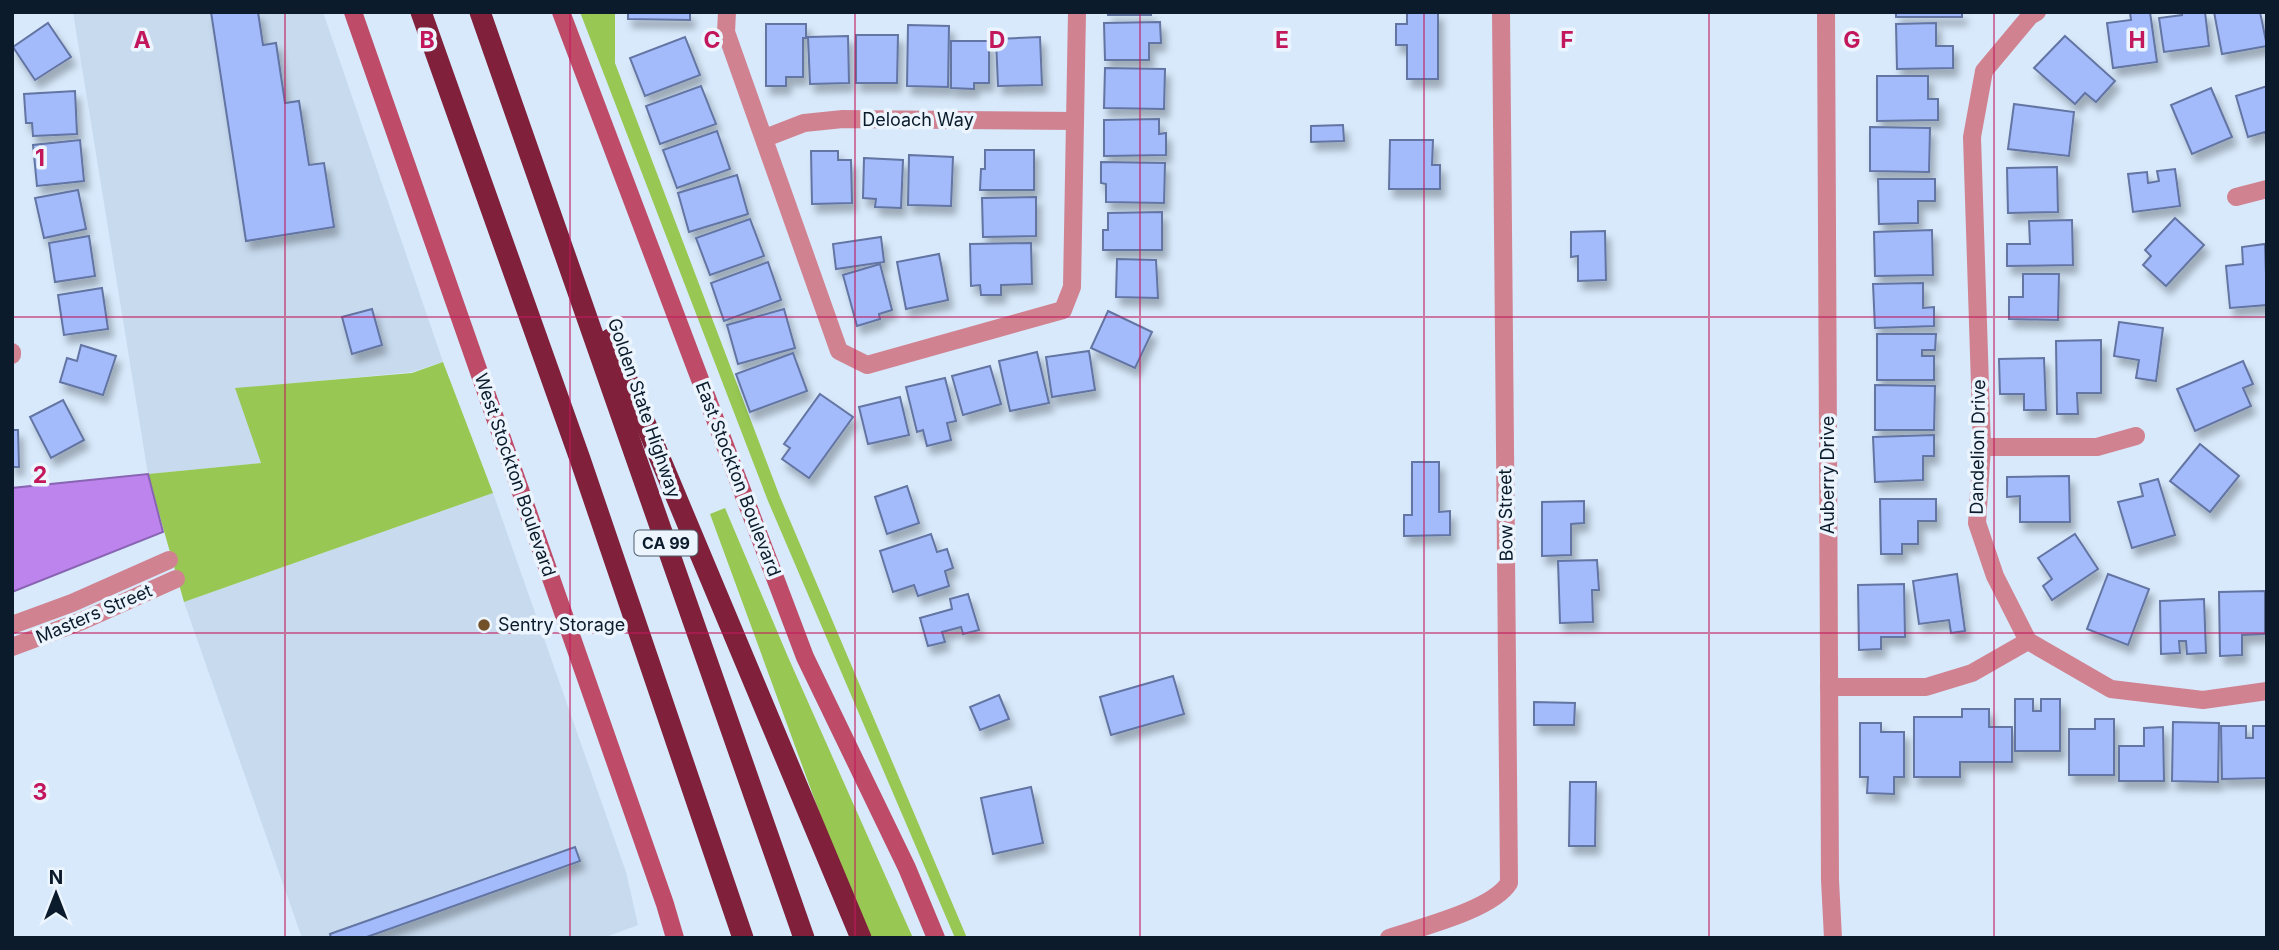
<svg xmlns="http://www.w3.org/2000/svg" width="2279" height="950" font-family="Inter,sans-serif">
<defs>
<filter id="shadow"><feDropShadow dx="4.5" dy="8" stdDeviation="3.5" flood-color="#0004"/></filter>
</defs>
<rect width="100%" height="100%" fill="#d7e9fb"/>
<!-- built -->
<g fill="#c7daee">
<polygon points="73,12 323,12 443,362 412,372 236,389 262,463 148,474"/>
<polygon points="493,493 626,872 638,925 603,938 302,938 184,602"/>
</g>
<!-- green -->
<g fill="#98c853">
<polygon points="580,12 615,12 615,63 780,497 967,938 955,938 768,501"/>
<polygon points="443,362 493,493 184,602 148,474 261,463 235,388 412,373"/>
<polygon points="725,508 788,657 913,938 871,938 828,836 710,514"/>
</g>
<!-- water -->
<polygon fill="#be84ed" stroke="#8864b3" stroke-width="2" points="148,474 163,532 12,592 12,488"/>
<!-- building -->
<g fill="#a3bbfb" stroke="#6374a3" stroke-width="2" filter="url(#shadow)">
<polygon points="211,12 258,12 263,45 276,43 285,103 299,101 309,165 324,163 334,227 246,241"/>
<polygon points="628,12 690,12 690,20 628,19"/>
<rect x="1108" y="12" width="43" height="3"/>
<polygon points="1407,12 1438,12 1438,79 1407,79 1407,45 1396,45 1396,24 1407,24"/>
<rect x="1896" y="12" width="66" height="5"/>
<polygon points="2130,12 2150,12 2157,62 2113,68 2107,23 2131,20"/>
<polygon points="2182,12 2205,12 2209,46 2164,52 2159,18 2182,15"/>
<polygon points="2214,12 2260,12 2267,46 2222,54"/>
<polygon points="1160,22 1161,43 1149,43 1149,60 1105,60 1104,23"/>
<polygon points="48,23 71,57 35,80 13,47"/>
<polygon points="1936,23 1936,46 1953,46 1953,68 1897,69 1896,24"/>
<polygon points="766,24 806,24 806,38 803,38 803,77 786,77 786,86 766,86"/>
<polygon points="908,25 949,26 948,87 907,86"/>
<polygon points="856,35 898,35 897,83 856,83"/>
<polygon points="848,36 849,83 810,84 808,37"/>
<polygon points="2065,36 2115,81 2096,102 2085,93 2075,104 2034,68"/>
<polygon points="685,37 700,75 645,96 630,58"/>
<polygon points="1040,37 1042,85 998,86 996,39"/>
<polygon points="951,41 989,41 989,83 974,83 974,89 951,88"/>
<polygon points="1105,68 1165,69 1164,109 1104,108"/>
<polygon points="1877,76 1928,76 1928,99 1938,99 1938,120 1877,121"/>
<polygon points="701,86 716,124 660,144 646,106"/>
<polygon points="2267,86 2267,139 2265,132 2248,137 2236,96"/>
<polygon points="2211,88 2232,137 2192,154 2171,105"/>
<polygon points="75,91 77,134 33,136 32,123 26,123 24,94"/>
<polygon points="2014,104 2074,112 2069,156 2008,149"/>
<polygon points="1159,119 1159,134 1166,133 1166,155 1104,156 1104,120"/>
<polygon points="1343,125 1344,141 1311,142 1311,126"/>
<polygon points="1870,127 1930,128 1929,172 1870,171"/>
<polygon points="717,131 730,169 677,188 663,150"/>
<polygon points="80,140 84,181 37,186 33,145"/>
<polygon points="1390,140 1433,140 1432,165 1440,165 1440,189 1389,189"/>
<polygon points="985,150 1034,150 1034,190 980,190 981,169 985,169"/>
<polygon points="811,151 838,151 838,160 851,160 852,203 812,204"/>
<polygon points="909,155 953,157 951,206 908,205"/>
<polygon points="864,158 903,160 901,208 875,207 876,199 863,198"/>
<polygon points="1101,162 1165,163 1164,203 1106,202 1106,184 1101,183"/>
<polygon points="2057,167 2058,212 2008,213 2007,168"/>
<polygon points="2175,169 2180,206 2133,212 2128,174 2147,172 2148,183 2159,181 2157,171"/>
<polygon points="737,175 748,214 689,232 678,193"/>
<polygon points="1878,179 1935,179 1935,201 1918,201 1918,223 1879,224"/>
<polygon points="78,190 86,229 44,238 35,198"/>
<polygon points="1036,197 1036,236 983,237 982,198"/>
<polygon points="1162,212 1162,250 1103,250 1103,230 1108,230 1108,213"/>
<polygon points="2175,218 2204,245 2166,286 2143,265 2151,256 2145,250"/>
<polygon points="750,219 764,256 710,275 696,238"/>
<polygon points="2072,220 2073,265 2007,266 2007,244 2030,244 2029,221"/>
<polygon points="1932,230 1933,275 1875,276 1874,232"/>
<polygon points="1605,231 1606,280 1578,281 1578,256 1571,257 1571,232"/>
<polygon points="89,236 95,276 55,282 49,243"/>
<polygon points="881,237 884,262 836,269 833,244"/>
<polygon points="1031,243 1032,284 1001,285 1001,295 981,295 980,285 971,286 970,244"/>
<polygon points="2265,244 2267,305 2230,308 2226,266 2243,264 2242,247"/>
<polygon points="939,254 948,300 906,309 897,262"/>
<polygon points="1117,259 1156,260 1158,298 1116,297"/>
<polygon points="768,262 781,300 724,321 711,283"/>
<polygon points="880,264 892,310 879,314 880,319 857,326 843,275"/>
<polygon points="2023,274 2059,274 2058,320 2009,319 2009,297 2023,297"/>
<polygon points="1923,283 1923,308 1934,307 1934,326 1875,328 1873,284"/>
<polygon points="102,288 108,329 64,335 58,295"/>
<polygon points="372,309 382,345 352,354 342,317"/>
<polygon points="784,309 795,348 738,364 727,325"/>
<polygon points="1108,311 1152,332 1135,368 1091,348"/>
<polygon points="2119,322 2163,328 2156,381 2136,378 2139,360 2114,356"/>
<polygon points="1877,334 1936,334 1935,350 1922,350 1922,356 1934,356 1934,380 1877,380"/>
<polygon points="2101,340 2101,393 2077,393 2078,414 2057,414 2056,341"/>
<polygon points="81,345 116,356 103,395 60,382 67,358 77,361"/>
<polygon points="1089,351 1095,390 1052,397 1046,357"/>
<polygon points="1037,352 1049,403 1010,411 999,361"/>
<polygon points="793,353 807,391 750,412 736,374"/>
<polygon points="2044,358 2046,410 2024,410 2024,394 2000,394 1999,359"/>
<polygon points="2243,361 2253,384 2243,388 2251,406 2195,431 2177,389"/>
<polygon points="990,366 1001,404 963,415 952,376"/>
<polygon points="945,378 956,421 947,423 951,440 927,446 923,430 917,432 906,387"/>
<polygon points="1875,385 1935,386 1934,430 1875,430"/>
<polygon points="820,394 853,417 809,478 782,459 790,448 784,444"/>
<polygon points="900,397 909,435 868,444 859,407"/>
<polygon points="63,400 84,440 51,458 30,417"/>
<polygon points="12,430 18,430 19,467 12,467"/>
<polygon points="1934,435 1934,456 1923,456 1923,480 1875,482 1873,437"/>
<polygon points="2200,444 2239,476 2210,512 2170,481"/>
<polygon points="1412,462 1439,462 1439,512 1450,511 1450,535 1404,536 1404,515 1412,515"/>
<polygon points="2069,476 2070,522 2020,522 2020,496 2007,497 2007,477"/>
<polygon points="2158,479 2175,535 2132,548 2118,502 2143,496 2140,484"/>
<polygon points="907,486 919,523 887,534 875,497"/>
<polygon points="1880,499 1936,499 1936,521 1918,521 1918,544 1902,544 1902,554 1881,554"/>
<polygon points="1584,501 1584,523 1571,524 1571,555 1542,556 1542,502"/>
<polygon points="931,534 937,552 947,549 953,568 945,571 949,586 918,596 914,585 893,592 880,551"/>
<polygon points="2075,534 2098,569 2052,600 2043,586 2052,579 2038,558"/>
<polygon points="1597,560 1599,590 1592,590 1593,622 1560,623 1558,561"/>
<polygon points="1957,574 1965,631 1951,633 1949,620 1919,624 1913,581"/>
<polygon points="2108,574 2149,589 2128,645 2087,629"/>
<polygon points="1904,584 1905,637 1881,637 1881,649 1859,650 1858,585"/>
<polygon points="2265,591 2265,634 2242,635 2242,655 2220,656 2219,592"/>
<polygon points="968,594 979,630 963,634 961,627 942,632 945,642 928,646 920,618 952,609 950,599"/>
<polygon points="2204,599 2206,653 2187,654 2186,641 2179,641 2180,653 2161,654 2160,601"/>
<polygon points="1173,676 1184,714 1111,735 1100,697"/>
<polygon points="999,695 1009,719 980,730 970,707"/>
<polygon points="2015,699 2033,699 2033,711 2041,711 2041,699 2060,699 2060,751 2015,751"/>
<polygon points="1534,702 1575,703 1574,725 1534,725"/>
<polygon points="1962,709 1989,709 1989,727 2012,727 2012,762 1960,762 1960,777 1914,777 1914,717 1962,717"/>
<polygon points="2095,719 2114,719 2114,775 2069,775 2069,729 2095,729"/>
<polygon points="2173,722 2219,723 2218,782 2172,781"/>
<polygon points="1860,723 1881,723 1881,732 1904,732 1904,777 1894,777 1894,794 1867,793 1868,777 1860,777"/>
<polygon points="2221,726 2246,726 2246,738 2253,738 2253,726 2266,726 2267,778 2222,779"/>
<polygon points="2163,727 2164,781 2119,781 2119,746 2144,746 2144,728"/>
<polygon points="1570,782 1596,782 1595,846 1569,846"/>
<polygon points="1031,787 1043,843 993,854 981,798"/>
<polygon points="575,847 580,861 364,938 331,938 330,934"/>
</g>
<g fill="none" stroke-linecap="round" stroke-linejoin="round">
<!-- street -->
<g stroke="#d18290" stroke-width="18">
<polyline points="727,12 726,32 839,351 867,365 1063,310 1072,287 1077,12"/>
<polyline points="1826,12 1830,880 1833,938"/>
<polyline points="2037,12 2030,16 1984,71 1972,137 1982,447 1977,523 1995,576 2028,641 2111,689 2203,700 2267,691"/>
<polyline points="765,138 804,123 843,119 1075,121"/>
<polyline points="2236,197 2267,189"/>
<polyline points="12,352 12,355"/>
<polyline points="1982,447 2097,447 2136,436"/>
<polyline points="12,625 72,603 169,560"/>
<polyline points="12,647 82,621 176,579"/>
<polyline points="1829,687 1926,687 1972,673 2028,641"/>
<path d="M1389,938c32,-11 103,-28 120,-55l-8,-871"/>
</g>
<!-- secondary -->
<g stroke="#be4b67" stroke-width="18">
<polyline points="353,12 665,904 675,938"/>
<polyline points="561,12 805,657 907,868 936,938"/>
</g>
<!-- highway -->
<g stroke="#80203b" stroke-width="21">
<polyline points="421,12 580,459 743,938"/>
<polyline points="480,12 804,938"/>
<polyline points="610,339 861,938"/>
</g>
</g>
<!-- grid -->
<path fill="none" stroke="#c2185b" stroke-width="2" stroke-opacity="0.55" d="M285,12v926M570,12v926M855,12v926M1140,12v926M1424,12v926M1709,12v926M1994,12v926M12,317h2255M12,633h2255"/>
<!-- markers -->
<circle fill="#725028" stroke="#ecf5fe" stroke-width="2.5" cx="484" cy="625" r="7"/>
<g text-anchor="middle" stroke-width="7" stroke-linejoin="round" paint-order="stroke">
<!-- shield labels -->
<rect fill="#ecf5fe" stroke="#4e5c6a" stroke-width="2" x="634.5" y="530.5" width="63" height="25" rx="5"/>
<g font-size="16" font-weight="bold" fill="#0b1b2b">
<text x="666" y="549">CA 99</text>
</g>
<!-- street labels -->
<g font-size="18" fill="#0b1b2b" stroke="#ecf5fe">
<text x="918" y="126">Deloach Way</text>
<text transform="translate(644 408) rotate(71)" y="6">Golden State Highway</text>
<text transform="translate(1978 447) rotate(-89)" y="6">Dandelion Drive</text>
<text transform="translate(515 475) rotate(71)" y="6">West Stockton Boulevard</text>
<text transform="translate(1828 475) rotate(-90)" y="6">Auberry Drive</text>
<text transform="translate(738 479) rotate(69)" y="6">East Stockton Boulevard</text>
<text transform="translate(1506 515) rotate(-91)" y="6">Bow Street</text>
<text transform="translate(94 614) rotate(-23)" y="6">Masters Street</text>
</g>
<!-- poi labels -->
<g font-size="18" fill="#0b1b2b" stroke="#ecf5fe" text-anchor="start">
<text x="498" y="631">Sentry Storage</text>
</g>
</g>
<g font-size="23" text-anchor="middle" font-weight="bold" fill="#c2185b" stroke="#ecf5fe" stroke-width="7" stroke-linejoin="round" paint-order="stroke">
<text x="142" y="48">A</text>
<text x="427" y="48">B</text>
<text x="712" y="48">C</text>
<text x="997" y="48">D</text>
<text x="1282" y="48">E</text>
<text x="1567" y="48">F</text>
<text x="1852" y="48">G</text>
<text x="2137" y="48">H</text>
<text x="40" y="166">1</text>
<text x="40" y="483">2</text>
<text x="40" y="800">3</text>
</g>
<!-- border -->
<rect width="2279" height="950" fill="none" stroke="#0b1b2b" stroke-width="28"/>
<!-- north arrow -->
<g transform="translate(56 894)" stroke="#ecf5fe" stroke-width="5" paint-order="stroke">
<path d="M0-5L12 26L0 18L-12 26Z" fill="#0b1b2b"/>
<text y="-10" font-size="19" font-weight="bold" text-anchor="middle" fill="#0b1b2b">N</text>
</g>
</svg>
